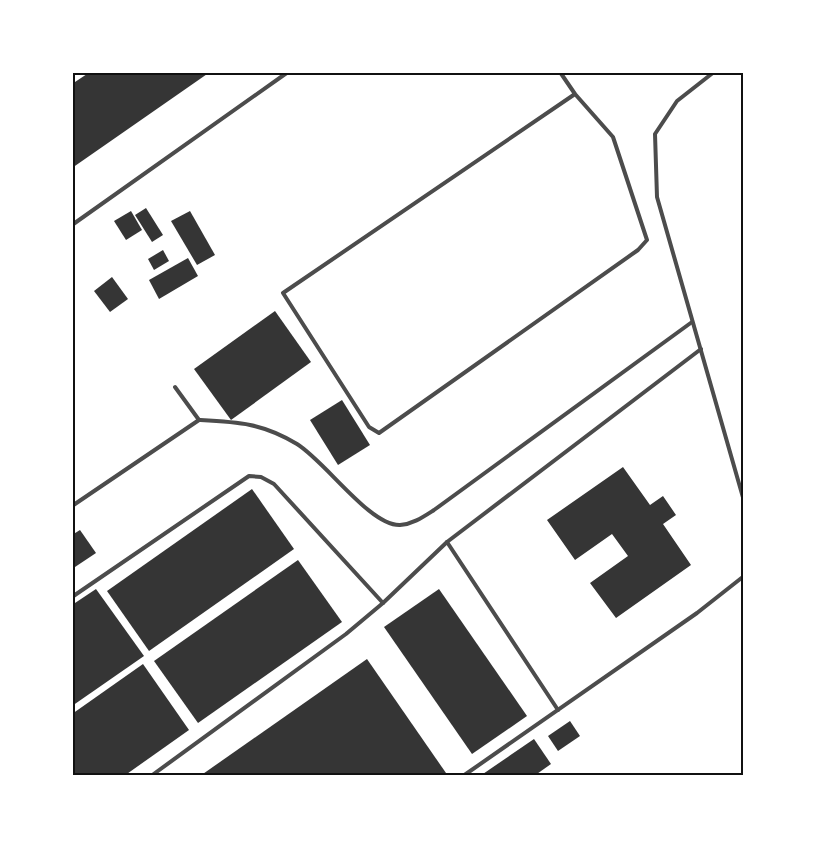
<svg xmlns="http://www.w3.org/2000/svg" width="816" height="848" font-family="'Nunito Sans',sans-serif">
<rect width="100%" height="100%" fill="#fff"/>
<!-- building -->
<g fill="#353535">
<polygon points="90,72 210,72 72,168 72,84"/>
<polygon points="146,208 163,235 152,242 135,215"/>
<polygon points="131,211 142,230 126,240 114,221"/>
<polygon points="190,211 215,255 197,265 171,221"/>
<polygon points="163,250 169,261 154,270 148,259"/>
<polygon points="188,258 198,276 159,299 149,280"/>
<polygon points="112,277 128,299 110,312 94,291"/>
<polygon points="275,311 311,362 231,420 194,369"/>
<polygon points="342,400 370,445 338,465 310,420"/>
<polygon points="623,467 650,505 663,496 676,515 663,524 691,565 616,618 590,583 628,556 612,534 575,560 547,520"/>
<polygon points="252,489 294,549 149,651 107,591"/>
<polygon points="80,530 96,553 72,569 72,535"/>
<polygon points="298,560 342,622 198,723 154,661"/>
<polygon points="96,589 144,656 72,706 72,605"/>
<polygon points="439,589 527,716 472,754 384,627"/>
<polygon points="367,659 446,773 441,776 200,776"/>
<polygon points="143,664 189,730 124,776 72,776 72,714"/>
<polygon points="570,721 580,736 558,751 548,736"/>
<polygon points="534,739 551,764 534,776 480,776"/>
</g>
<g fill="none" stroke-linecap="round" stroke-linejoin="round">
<!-- service -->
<g stroke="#4c4c4c" stroke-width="4">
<polyline points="560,72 575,94 613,137 647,240 638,250 379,433 369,427 283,293 575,94"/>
<polyline points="714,72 677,101 655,134 657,197 744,501"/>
<polyline points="72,225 288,72"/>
<path d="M175,387l24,33c39,2 63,3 98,24 29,18 73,82 103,81 13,-1 23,-8 34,-15l258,-188"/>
<polyline points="72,506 199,420"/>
<polyline points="447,542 558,710"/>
<polyline points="72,597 249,476 261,477 274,484 383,603"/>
<polyline points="151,776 346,634 383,603 447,542 701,349"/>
<polyline points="463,776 697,613 744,576"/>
</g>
</g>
<!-- border -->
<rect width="816" height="848" fill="none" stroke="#ffffff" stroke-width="148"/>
<rect x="74" y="74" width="668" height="700" fill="none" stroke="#111" stroke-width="2"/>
</svg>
